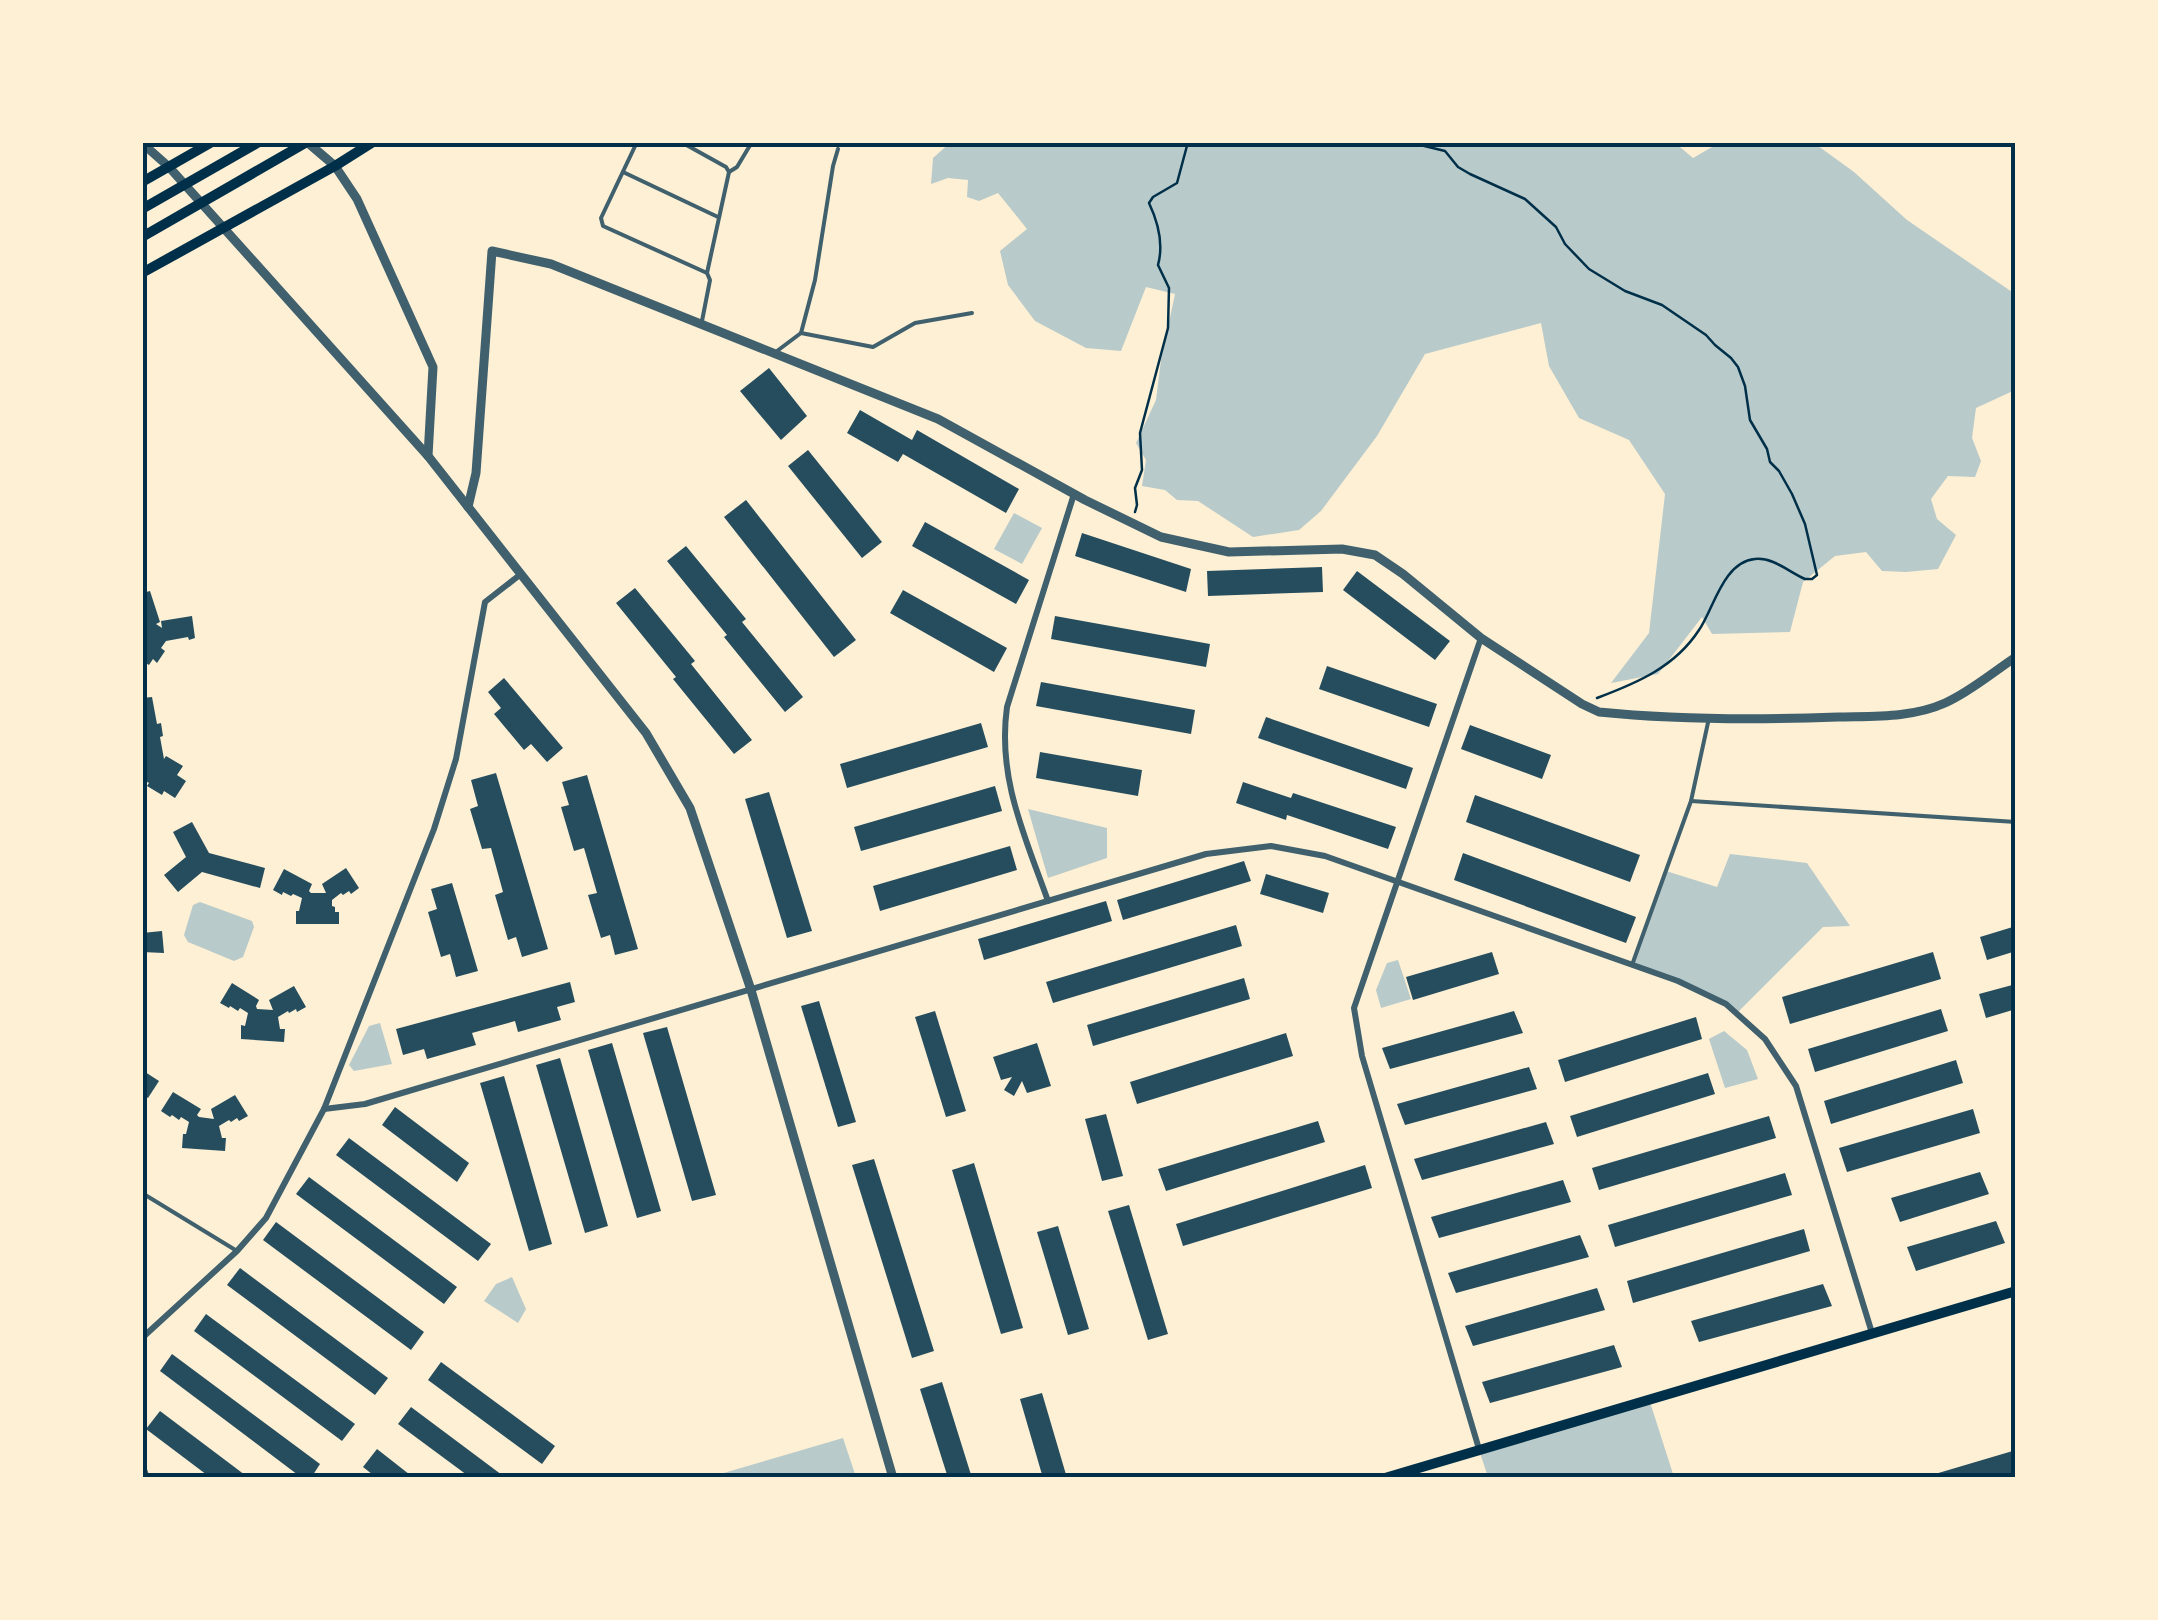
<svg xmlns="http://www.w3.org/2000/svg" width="2158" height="1620" font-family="Overpass,sans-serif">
<rect width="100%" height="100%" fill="#fdf0d5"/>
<!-- green -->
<g fill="#b9caca">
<polygon points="951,142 1674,142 1693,158 1719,143 1814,143 1854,172 1907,220 2015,294 2015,390 1976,408 1972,438 1981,461 1975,477 1948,476 1931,499 1937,519 1956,535 1938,569 1906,572 1882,571 1866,552 1835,556 1803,582 1790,632 1712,634 1702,617 1658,674 1611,683 1649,633 1665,494 1629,440 1579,418 1549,366 1541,323 1425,354 1377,436 1321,511 1299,530 1253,537 1198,501 1177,500 1165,490 1142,486 1146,460 1136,443 1156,400 1161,360 1175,294 1146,287 1121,351 1086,348 1035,321 1008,285 1000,251 1027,229 998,193 979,201 967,197 968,180 948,178 931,184 933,158"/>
<polygon points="1014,513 1042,528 1022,564 994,549"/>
<polygon points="1028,809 1107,828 1107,858 1048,878"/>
<polygon points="1730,854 1807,863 1850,926 1823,927 1736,1014 1725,1004 1632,965 1666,871 1717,887"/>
<polygon points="200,902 252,921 254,927 243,957 234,961 188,942 184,935 193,905"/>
<polygon points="1398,960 1411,999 1381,1008 1376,990 1387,963"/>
<polygon points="380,1023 392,1064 354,1071 349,1065 369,1026"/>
<polygon points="1724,1031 1747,1050 1758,1079 1725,1088 1709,1039"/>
<polygon points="512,1277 526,1309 518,1323 484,1301 496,1284"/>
<polygon points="1649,1399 1674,1477 1488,1477 1479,1450"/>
<polygon points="843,1438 856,1477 710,1477"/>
</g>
<!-- building -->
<g fill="#264d5e">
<polygon points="769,368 807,416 781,440 740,391"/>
<polygon points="860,410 912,440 917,430 1019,489 1006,513 903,454 898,462 847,433"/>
<polygon points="808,450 882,542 862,558 788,466"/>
<polygon points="746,500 856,640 834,657 724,517"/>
<polygon points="925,522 1029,580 1016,604 912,546"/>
<polygon points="1082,533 1191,569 1186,592 1075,556"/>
<polygon points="686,546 746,619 742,622 803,697 785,712 724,637 727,635 667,561"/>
<polygon points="1322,567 1323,592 1208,596 1207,571"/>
<polygon points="1357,571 1450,641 1435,660 1343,590"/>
<polygon points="635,588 695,661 691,664 752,740 734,754 673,679 676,677 616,603"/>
<polygon points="903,590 1007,648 994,672 890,613"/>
<polygon points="150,591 160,622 156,624 162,628 161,621 192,616 195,638 189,640 188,637 166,641 161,648 165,651 157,663 153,659 149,665 142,661 142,593"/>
<polygon points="1055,616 1210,644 1206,667 1051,639"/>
<polygon points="1327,666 1437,704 1429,727 1319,689"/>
<polygon points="504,678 563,748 547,762 531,744 524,750 494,714 501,708 488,692"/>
<polygon points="1041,682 1195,710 1191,734 1036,706"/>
<polygon points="152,697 157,724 161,723 163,736 160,737 164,759 166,756 183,766 177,775 186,781 175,798 164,791 162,795 147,786 149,783 142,779 146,769 142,750 142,698"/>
<polygon points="1266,717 1413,768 1406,789 1258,738"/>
<polygon points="981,723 988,747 847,788 840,764"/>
<polygon points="1470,725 1551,755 1542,779 1461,749"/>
<polygon points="1040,752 1142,770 1138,796 1036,778"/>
<polygon points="496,773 548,949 522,957 516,937 508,940 495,895 503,892 491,848 482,849 470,809 478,806 471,780"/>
<polygon points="587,775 638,949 615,955 610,935 601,938 588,895 597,893 584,848 574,851 561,807 569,805 562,782"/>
<polygon points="1243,782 1291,798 1293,793 1396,827 1388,849 1287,815 1286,820 1236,803"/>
<polygon points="995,786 1002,811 861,851 854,827"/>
<polygon points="769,792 812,931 787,938 745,799"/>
<polygon points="1475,795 1640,855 1630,882 1466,822"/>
<polygon points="192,822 209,853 265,868 260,888 202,872 178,892 164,875 186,857 173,832"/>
<polygon points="1010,846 1017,870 880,911 873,886"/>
<polygon points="1463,853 1636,917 1626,943 1454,880"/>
<polygon points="1244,861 1251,881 1123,920 1117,900"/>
<polygon points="346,868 359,888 351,894 349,891 343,895 341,893 332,900 332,906 335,907 335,912 339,912 339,924 296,924 296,911 299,911 302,898 293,894 291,896 283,892 282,895 273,890 284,869 312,884 309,891 311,893 326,893 322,884"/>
<polygon points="1266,874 1329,893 1323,913 1260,894"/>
<polygon points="452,883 478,971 456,977 450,954 441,957 428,912 437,909 431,889"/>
<polygon points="1106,901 1112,921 984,960 978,939"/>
<polygon points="1236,925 1242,946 1053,1003 1046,982"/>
<polygon points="2016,926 2016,951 1987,960 1980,937"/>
<polygon points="162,931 164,953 142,952 142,933"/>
<polygon points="1492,952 1499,974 1413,1000 1406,977"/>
<polygon points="1933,952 1941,979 1790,1024 1782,997"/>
<polygon points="1244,978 1250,999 1093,1046 1087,1025"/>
<polygon points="570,982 575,1002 557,1007 561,1020 518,1032 515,1021 472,1033 476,1045 427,1059 424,1049 403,1055 396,1029"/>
<polygon points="232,983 259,1000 256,1006 257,1009 273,1010 269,1000 294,986 306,1007 297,1012 296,1009 289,1013 288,1011 278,1017 280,1029 285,1029 284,1042 241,1039 241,1025 245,1026 248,1013 240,1008 238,1011 230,1006 229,1008 220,1003"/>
<polygon points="2016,984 2016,1009 1986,1018 1979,994"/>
<polygon points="819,1001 856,1122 838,1127 801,1006"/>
<polygon points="1941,1009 1948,1031 1815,1072 1808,1049"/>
<polygon points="935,1011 966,1111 946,1117 915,1017"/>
<polygon points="1514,1011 1523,1033 1390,1069 1382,1048"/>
<polygon points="1696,1017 1702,1039 1565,1082 1558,1060"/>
<polygon points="667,1027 716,1195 692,1201 643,1033"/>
<polygon points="1286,1033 1293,1056 1137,1104 1130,1082"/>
<polygon points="612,1043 661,1211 637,1218 588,1050"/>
<polygon points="1037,1043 1051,1086 1027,1093 1022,1081 1014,1096 1004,1090 1012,1077 1001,1080 993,1057"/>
<polygon points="560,1058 608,1226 585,1233 536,1065"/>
<polygon points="1956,1060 1963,1083 1831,1124 1824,1101"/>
<polygon points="1529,1067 1537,1089 1405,1125 1397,1104"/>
<polygon points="142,1070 159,1081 148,1098 142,1095"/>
<polygon points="1708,1073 1715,1094 1577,1137 1570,1116"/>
<polygon points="504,1076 552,1244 529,1251 480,1083"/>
<polygon points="173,1092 201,1109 197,1115 199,1117 214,1119 211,1109 235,1095 248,1116 239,1121 237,1118 231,1122 229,1120 219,1126 222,1138 226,1138 225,1151 182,1148 183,1134 186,1134 189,1122 181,1117 179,1120 172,1115 170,1117 161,1111"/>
<polygon points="395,1107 469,1163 457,1182 382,1125"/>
<polygon points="1973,1109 1980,1133 1847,1172 1839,1148"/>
<polygon points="1106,1114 1123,1176 1102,1181 1085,1119"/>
<polygon points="1769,1116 1776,1138 1599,1190 1592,1168"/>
<polygon points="1318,1121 1325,1142 1166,1191 1158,1169"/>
<polygon points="1546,1122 1554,1144 1422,1180 1414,1159"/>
<polygon points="349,1138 491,1244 478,1261 336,1155"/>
<polygon points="874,1159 934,1351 912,1358 852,1165"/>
<polygon points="974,1163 1023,1328 1001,1334 952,1170"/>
<polygon points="1365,1165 1372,1188 1183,1246 1176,1224"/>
<polygon points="1980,1172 1989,1194 1900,1222 1891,1198"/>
<polygon points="1785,1173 1792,1195 1615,1247 1608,1225"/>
<polygon points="309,1177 457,1287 444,1304 296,1194"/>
<polygon points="1563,1180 1571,1202 1439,1238 1431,1217"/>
<polygon points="1129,1205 1168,1334 1148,1340 1108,1211"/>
<polygon points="1996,1221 2005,1243 1916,1271 1907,1247"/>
<polygon points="276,1222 424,1332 411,1350 263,1240"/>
<polygon points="1058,1226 1089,1329 1068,1335 1037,1232"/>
<polygon points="1804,1229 1810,1251 1633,1303 1627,1281"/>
<polygon points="1580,1235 1589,1257 1456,1293 1448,1273"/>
<polygon points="240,1268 388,1378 375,1395 227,1285"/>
<polygon points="1823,1284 1832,1306 1699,1342 1691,1321"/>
<polygon points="1597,1288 1605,1310 1473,1346 1465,1326"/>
<polygon points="206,1314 355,1424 342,1441 194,1331"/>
<polygon points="1614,1345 1622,1367 1490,1403 1482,1382"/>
<polygon points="172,1354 320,1464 311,1478 302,1478 160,1371"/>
<polygon points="441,1362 555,1446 542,1464 428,1380"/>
<polygon points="942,1382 972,1478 948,1478 920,1389"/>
<polygon points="1042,1393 1067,1478 1043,1478 1020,1399"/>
<polygon points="411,1407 506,1478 471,1478 398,1424"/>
<polygon points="160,1411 249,1478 211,1478 146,1429"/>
<polygon points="377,1449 414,1478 377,1478 363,1467"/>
<polygon points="2016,1450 2016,1475 2008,1478 1936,1478 1935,1474"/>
</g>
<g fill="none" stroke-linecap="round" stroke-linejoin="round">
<!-- path -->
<g stroke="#003049" stroke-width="2.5">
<path d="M1408,142l37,9 13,16 12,7 55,25 31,28 9,17 24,25 36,22 37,14 44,30 9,10 16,13 7,9 7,19 5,34 17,29 3,13 9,9 13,23 13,30 12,51 -5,4h-7c-16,-7 -32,-22 -50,-20 -32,3 -41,49 -56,71 -24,37 -62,53 -102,68"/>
<path d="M1135,512l2,-7 -2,-17 7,-18 -2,-37 28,-105 1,-40 -11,-23c6,-22 0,-43 -9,-62l4,-6 24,-14 11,-41"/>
</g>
<!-- service -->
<g stroke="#3f606c" stroke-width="4">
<polyline points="637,142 601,218 603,226 707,273"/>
<polyline points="681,142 726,167 729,172 707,273 710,280 702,321"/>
<polyline points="623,172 718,217"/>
<polyline points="729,172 737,167 752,142"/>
<polyline points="801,333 815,280 833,166 838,149"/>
<polyline points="777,351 801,333 873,347 915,323 972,313"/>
<polyline points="1691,801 2016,822"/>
<polyline points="1632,965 1691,801 1709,718"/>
<polyline points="142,1193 237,1251"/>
</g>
<!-- minor -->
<g stroke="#3f606c" stroke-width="6">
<path d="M1048,901c-23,-65 -51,-123 -41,-194l67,-213"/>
<polyline points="324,1109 365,1104 1206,854 1271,846 1325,856 1678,981 1726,1004 1765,1039 1796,1086 1872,1333"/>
<polyline points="142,1338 237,1251 266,1218 324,1109 434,829 456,759 485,602 521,574"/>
<polyline points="1479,1449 1362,1056 1354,1008 1481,638"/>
<polyline points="142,1464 147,1478"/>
</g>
<!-- tertiary -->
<g stroke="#3f606c" stroke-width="9">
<polyline points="307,142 335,166 357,199 433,367 428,456"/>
<polyline points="142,143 169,167 428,456 646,733 690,808 751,990 893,1478"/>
<path d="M468,507l8,-34 16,-222 59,13 387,155 147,81 76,37 68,15 113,-3 33,6 28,19 78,64 101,66 17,8c79,8 159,8 239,5 35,-1 74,1 107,-14 25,-11 48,-31 71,-46"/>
</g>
<!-- secondary -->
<g stroke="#003049" stroke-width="10">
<polyline points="142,182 212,142"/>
<polyline points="142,209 259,142"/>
<polyline points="142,237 307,142"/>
<polyline points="142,273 335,166 373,142"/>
<polyline points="1385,1478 2016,1291"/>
</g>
</g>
<!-- border -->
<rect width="2158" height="1620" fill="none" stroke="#fdf0d5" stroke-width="290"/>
<rect x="145" y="145" width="1868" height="1330" fill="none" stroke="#003049" stroke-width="4"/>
</svg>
